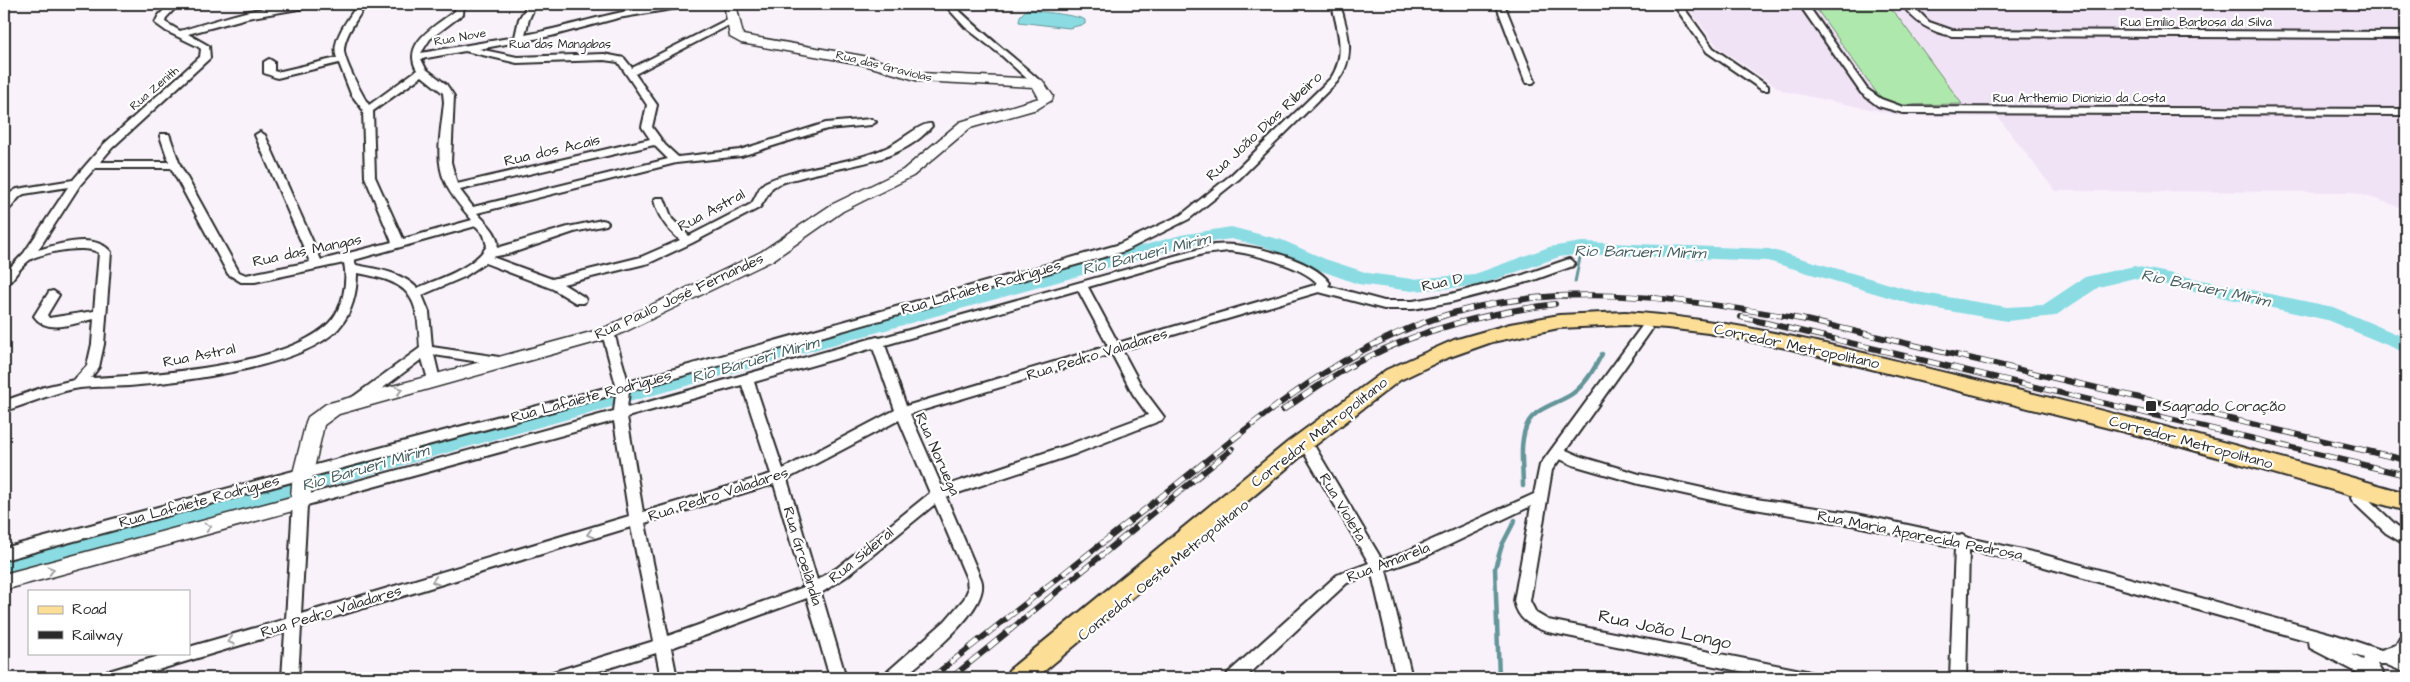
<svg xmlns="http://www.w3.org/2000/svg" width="2410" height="682" font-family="'Architects Daughter',sans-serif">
<rect width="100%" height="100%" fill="#f9f2fb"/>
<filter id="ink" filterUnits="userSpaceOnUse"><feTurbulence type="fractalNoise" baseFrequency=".02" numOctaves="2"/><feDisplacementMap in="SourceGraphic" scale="10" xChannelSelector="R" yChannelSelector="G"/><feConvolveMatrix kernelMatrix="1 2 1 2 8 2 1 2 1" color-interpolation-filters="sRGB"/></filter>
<g filter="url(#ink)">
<!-- built -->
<polygon fill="#f1e3f6" points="1685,4 2406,4 2406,209 2353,192 2055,191 1998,117 1902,116 1783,91 1719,48"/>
<!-- green -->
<polygon fill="#afe8ad" stroke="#6d8a6c" points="1813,4 1886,4 1898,17 1962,104 1898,105 1881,99"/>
<!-- water -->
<path fill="#8adce2" stroke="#649599" d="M1027,9c12,3 51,6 58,11v4l-16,4 -50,-6 1,-6z"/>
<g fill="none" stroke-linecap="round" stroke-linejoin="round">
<!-- stream-far1 -->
<polyline stroke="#649599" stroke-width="3" points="1575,282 1582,248"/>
<!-- stream -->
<g stroke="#649599" stroke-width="4.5">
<path d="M1523,486c0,-20 -5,-47 6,-65 9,-14 30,-18 43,-27 14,-10 22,-25 30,-40"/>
<polyline points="1499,678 1495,568 1502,545 1515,520"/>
</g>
<!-- river -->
<polygon fill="#8adce2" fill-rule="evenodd" points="1231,227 1282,240 1325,259 1368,273 1412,279 1475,274 1549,247 1582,242 1769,249 1917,292 2007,307 2043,305 2085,277 2134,266 2333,307 2406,338 2406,353 2327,320 2134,278 2099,287 2055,316 2007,321 1914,305 1768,261 1582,254 1559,257 1477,286 1412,291 1358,284 1311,267 1268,248 1231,239 1189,245 4,577 4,557 357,462 1181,235"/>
<defs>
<g id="minor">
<path d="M170,4h9l-13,14 -1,4 15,9c42,-12 90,-30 134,-27l-4,3 -63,11 -59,16 21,12 1,12 -98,90 -12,14h69l-9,-26 1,-2h8l11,31 59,107 7,3 64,-13 -55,-127 5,-3 5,3 56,125 71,-18 -27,-65 -2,-67 -12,-16 -12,-31 -62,15 -13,-5v-11l5,-3 5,3v9l3,1 60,-14c-7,-17 12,-40 21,-54h8c-7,13 -21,30 -22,45 -1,10 18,46 25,56l48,-35c-16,-27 20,-45 38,-59l1,-7h8l-1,10 -33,25 -9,14 94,-16 4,-18 9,-15h8l-7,15 -4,16c54,-10 107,-31 163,-31l-4,3 -66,11 -67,18 -72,13 38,8 87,-3 20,4 8,10 100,-51 3,1v4l-100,52 22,31 -5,22 13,18 13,12 62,-7 86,-27 45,-4 5,3 -5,3 -44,4 -86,27 -65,7 -199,50c8,9 24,22 20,35l71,-21 34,-7 4,1 2,2 -2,2 -32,7 -62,21 -20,4 60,22 89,-22 39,-17c-13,-11 -22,-23 -26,-40l2,-2h8l8,21 17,17 62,-32c6,-7 7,-18 15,-22 10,-5 22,-8 33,-11 29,-7 61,-11 89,-24 10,-4 34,-25 43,-23l1,2c-29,36 -84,39 -126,50 -10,3 -23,5 -33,11 -3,2 -9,16 -14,21l-67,35 -43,20 -86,21 21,13 2,3 -2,3h-8l-23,-14 -68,-26 -21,14 -42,18 7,17 3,35 67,10 4,1 2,3 -2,3 -4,1 -65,-10 6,25 -1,3h-10l-7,-24 -62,46h-10l-2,-3 2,-3 70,-51c-2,-53 -9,-66 -63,-75 0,19 -5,41 -19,56 -38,39 -156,53 -209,57 -16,1 -33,0 -49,2 -27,4 -51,16 -76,23v-10l40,-14 30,-7 13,-14 5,-22 2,-25c-19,4 -47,16 -60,-3l15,-24 4,-1 6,4 -12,20 2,3 45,-7 5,-58c-12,-9 -52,-1 -66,5 -9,4 -18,18 -25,26l-4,1v-11l20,-21 44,-66 -44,7c-9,4 -11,16 -20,18 -1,-11 3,-18 13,-23l56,-9 31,-36 96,-87 1,-8 -4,-3 -31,-15 -11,-8 4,-8zM465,51l52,12 87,-3 14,2 29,43 -5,22 8,12 -193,45 -6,-22 3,-66 -8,-12 -20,-15 -5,-10zM422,76l21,17 1,9c-2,25 -10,56 1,80 6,14 17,26 27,38l-69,19 -28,-62 -2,-66zM654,145l14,14 -195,48 -13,-17zM95,168h76l57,106 13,8h14l89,-19c4,19 -1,46 -15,60 -44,44 -178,52 -238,55l8,-11 5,-23 7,-92c-16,-20 -53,-8 -73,-2l42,-65zM476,226l8,9 3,11c-15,23 -46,32 -70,42 -16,-16 -40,-19 -61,-23l-2,-5z"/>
<path d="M944,4h9c27,28 59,51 87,77v4h-6l-33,-30 -36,-28z"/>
<path d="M1332,4h8c8,30 17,51 -3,78l-98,97 -50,40 -64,32 -496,140 -2,17 250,-71 3,1 334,-93c28,-4 99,13 116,38l-2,3 56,15h29l38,-7 72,-19 46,-16 6,4 -2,3 -42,15 -80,21 -38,7h-29l-65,-17 -197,58 21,39 21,28 -2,3 -87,34 -129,43 35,82c11,29 -58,81 -78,99h-19l2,-5 59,-52 19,-22 4,-9 -1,-11 -32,-75 -88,72 -26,17 25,85h-16l-23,-80 -136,50 6,30h-16l-5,-25 -79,25h-29l2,-5 104,-32 -23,-114 -330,100 -3,51h-16l3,-46 -154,46h-30l2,-5 6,-2 60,-18h20v-6l97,-28 7,-117 2,-4 319,-87 2,-17 -612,166v-12l612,-163 -14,-52 2,-3 4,-1 6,4 14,49 489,-137 64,-30 50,-40 100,-97c16,-24 6,-49 1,-74zM1229,251c23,2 73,15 88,32l-2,2 -197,58 -30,-56 115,-33zM1078,290l30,56 -202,60 -21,-61zM873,348l22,62 -112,59 -29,-87zM1112,354l21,40 15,21 -83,31 -123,41 -32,-73zM742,385l29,89 -128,38 -16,-95zM899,420l31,73 -93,75 -20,12 -30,-101zM614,421l15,95 -328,98 6,-109zM774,484l30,103 -136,49 -23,-113z"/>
<polygon points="1496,4 1504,4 1535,81 1533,83 1527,83 1525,81"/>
<polygon points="1673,4 1681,4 1713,48 1768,86 1768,90 1762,90 1707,52"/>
<polygon points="1799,4 1807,4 1867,89 1881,99 1903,107 2406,109 2406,115 1903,113 1878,106 1861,93"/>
<path d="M1902,4h9l18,18 23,8 454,2v6l-454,-2c-22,-4 -38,-14 -50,-32z"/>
<path d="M1646,325l4,1 2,3 -2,3 -84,118 16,7 57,17 104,23 114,17 102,22 3,-1 6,3 73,16 295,81 45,15 15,-5 4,-7 6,-2v19l-4,2 4,2v14l-21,-9h-8l8,14h-17l-58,-30 -1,-7 -268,-75 -72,-16 -3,128h-16l5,-131 -98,-21 -114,-19 -104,-23 -66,-19 -13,-6 -8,11 -22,131 6,12 12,7 258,51 6,2 2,5h-41l-225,-46c-17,-5 -30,-12 -34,-31l17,-95 -107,51 -38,13 26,108h-16l-24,-104 -25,9 -102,95h-19l2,-5 109,-98 32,-12 -66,-112 2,-4h10l67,113 14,-4 138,-62 6,-29 102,-139zM2351,654l13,4 -1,2z"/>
<polygon points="2358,493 2363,494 2396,525 2406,532 2406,545 2386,533 2353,502 2351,498 2353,494"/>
</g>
<polygon id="secondary" points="724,4 736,4 743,35 748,36 863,56 920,73 1037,79 1042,80 1053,96 1052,100 1037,109 970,128 913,176 843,211 773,260 614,337 339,414 324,425 313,473 310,502 307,507 4,590 4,574 291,497 293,473 306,422 308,417 326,404 602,329 761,252 831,205 903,170 960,122 1039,98 1033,87 919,81 861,64 741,43 730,37"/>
<path id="primary" d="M1625,312c107,7 209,34 313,59 157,37 313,77 468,122v18l-245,-70 -370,-92 -83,-16 -41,-5 -42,-3 -66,3 -67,14 -48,17 -44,21 -95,73 -269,225h-31l4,-8 280,-229 97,-71 68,-30 56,-16 49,-9z"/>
</defs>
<!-- minor casing -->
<use href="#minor" stroke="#2b2b2b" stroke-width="4"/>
<!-- secondary casing -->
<use href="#secondary" stroke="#2b2b2b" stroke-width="3"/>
<!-- primary casing -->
<use href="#primary" stroke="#2b2b2b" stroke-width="4"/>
<!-- minor -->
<use href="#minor" fill="#fff" fill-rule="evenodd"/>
<!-- secondary -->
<use href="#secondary" fill="#fff" fill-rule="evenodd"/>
<!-- primary -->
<use href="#primary" fill="#fcde96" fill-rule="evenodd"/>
<defs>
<g id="rail">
<polyline points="1741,317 2406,475"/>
<path d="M1283,410c27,-18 52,-37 81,-51 60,-31 125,-46 191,-55"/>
<path d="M931,678c79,-62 157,-124 236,-186 92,-73 184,-155 301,-183 111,-27 227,-9 338,11l600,140"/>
<polyline points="951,678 1232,449"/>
</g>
</defs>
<!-- rail casing -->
<use href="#rail" stroke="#2b2b2b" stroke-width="6"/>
<!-- rail -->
<use href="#rail" stroke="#fff" stroke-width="4.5" stroke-dasharray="12" stroke-linecap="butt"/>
</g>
<!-- one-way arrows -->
<defs><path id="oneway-chevron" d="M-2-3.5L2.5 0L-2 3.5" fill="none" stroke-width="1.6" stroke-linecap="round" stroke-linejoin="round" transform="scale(1.25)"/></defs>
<g stroke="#a0a0a0">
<use href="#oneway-chevron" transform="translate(399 390) rotate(-16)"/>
<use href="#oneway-chevron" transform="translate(208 527) rotate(-15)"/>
<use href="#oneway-chevron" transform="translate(590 534) rotate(163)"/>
<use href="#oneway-chevron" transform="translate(51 570) rotate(-15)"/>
<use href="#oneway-chevron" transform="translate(435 581) rotate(164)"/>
<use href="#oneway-chevron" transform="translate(231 641) rotate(163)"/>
</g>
</g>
<!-- markers -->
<rect fill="#2b2b2b" stroke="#fff" stroke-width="2" x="2145" y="400" width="12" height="12" rx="2.5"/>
<g text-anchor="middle" stroke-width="4.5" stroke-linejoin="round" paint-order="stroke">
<!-- far-street labels -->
<g font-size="12" fill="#2b2b2b" stroke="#fff">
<text x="2196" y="26">Rua Emílio Barbosa da Silva</text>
<text transform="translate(460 37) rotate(-10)" y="4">Rua Nove</text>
<text x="560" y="48">Rua das Mangabas</text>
<text transform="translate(884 66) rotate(14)" y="4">Rua das Graviolas</text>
<text transform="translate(154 88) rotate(-41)" y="4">Rua Zenith</text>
<text x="2079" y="102">Rua Arthemio Dionizio da Costa</text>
</g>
<!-- street labels -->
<g font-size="15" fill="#2b2b2b" stroke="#fff">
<text transform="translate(1264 126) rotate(-43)" y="5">Rua João Dias Ribeiro</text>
<text transform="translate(552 150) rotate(-13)" y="5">Rua dos Acais</text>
<text transform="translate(711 210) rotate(-28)" y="5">Rua Astral</text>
<text transform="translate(307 250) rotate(-12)" y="5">Rua das Mangas</text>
<text transform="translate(1442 282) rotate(-12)" y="5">Rua D</text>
<text transform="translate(981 287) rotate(-16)" y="5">Rua Lafaiete Rodrigues</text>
<text transform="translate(679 296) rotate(-25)" y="5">Rua Paulo José Fernandes</text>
<text transform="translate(1797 346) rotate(12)" y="5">Corredor Metropolitano</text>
<text transform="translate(1097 354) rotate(-17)" y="5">Rua Pedro Valadares</text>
<text transform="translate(199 355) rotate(-11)" y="5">Rua Astral</text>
<text transform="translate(591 396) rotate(-15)" y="5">Rua Lafaiete Rodrigues</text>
<text transform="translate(1319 432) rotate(-38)" y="5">Corredor Metropolitano</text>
<text transform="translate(2191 442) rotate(15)" y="5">Corredor Metropolitano</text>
<text transform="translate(938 454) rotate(66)" y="5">Rua Noruega</text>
<text transform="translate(718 494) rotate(-18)" y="5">Rua Pedro Valadares</text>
<text transform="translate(199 501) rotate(-15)" y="5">Rua Lafaiete Rodrigues</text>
<text transform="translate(1343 507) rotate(59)" y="5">Rua Violeta</text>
<text transform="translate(1920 535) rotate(11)" y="5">Rua Maria Aparecida Pedrosa</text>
<text transform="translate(861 555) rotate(-39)" y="5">Rua Sideral</text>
<text transform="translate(803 556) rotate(73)" y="5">Rua Groelândia</text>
<text transform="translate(1388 562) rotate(-21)" y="5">Rua Amarela</text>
<text transform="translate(1163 570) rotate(-39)" y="5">Corredor Oeste Metropolitano</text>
<text transform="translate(331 611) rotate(-17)" y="5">Rua Pedro Valadares</text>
</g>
<!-- poi labels -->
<g font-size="15" fill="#2b2b2b" stroke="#fff" text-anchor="start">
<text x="2162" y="411">Sagrado Coração</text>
</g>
<!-- water labels -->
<g font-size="16" font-style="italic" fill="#486062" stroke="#fff">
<text transform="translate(1640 251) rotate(1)" y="6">Rio Barueri Mirim</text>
<text transform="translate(1146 253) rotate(-14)" y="6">Rio Barueri Mirim</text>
<text transform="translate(2206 287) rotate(12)" y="6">Rio Barueri Mirim</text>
<text transform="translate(755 359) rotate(-16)" y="6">Rio Barueri Mirim</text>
<text transform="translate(365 467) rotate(-16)" y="6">Rio Barueri Mirim</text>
</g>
<!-- near-street labels -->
<g font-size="18" fill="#2b2b2b" stroke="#fff">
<text transform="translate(1665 629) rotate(12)" y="6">Rua João Longo</text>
</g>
</g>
<!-- margin -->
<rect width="2410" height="682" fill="none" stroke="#fff" stroke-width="20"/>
<rect x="10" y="10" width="2390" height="662" fill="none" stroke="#2b2b2b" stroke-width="2" filter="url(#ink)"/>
<!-- legend -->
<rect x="28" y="590" width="162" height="65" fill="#ffffff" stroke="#aaaaaa"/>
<rect x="38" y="606" width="25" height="8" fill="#fcde96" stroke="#aaaaaa"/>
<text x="72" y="614" font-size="15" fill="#2b2b2b">Road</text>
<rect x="38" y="631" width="25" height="8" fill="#2b2b2b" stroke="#aaaaaa"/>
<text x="72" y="640" font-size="15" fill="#2b2b2b">Railway</text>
</svg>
